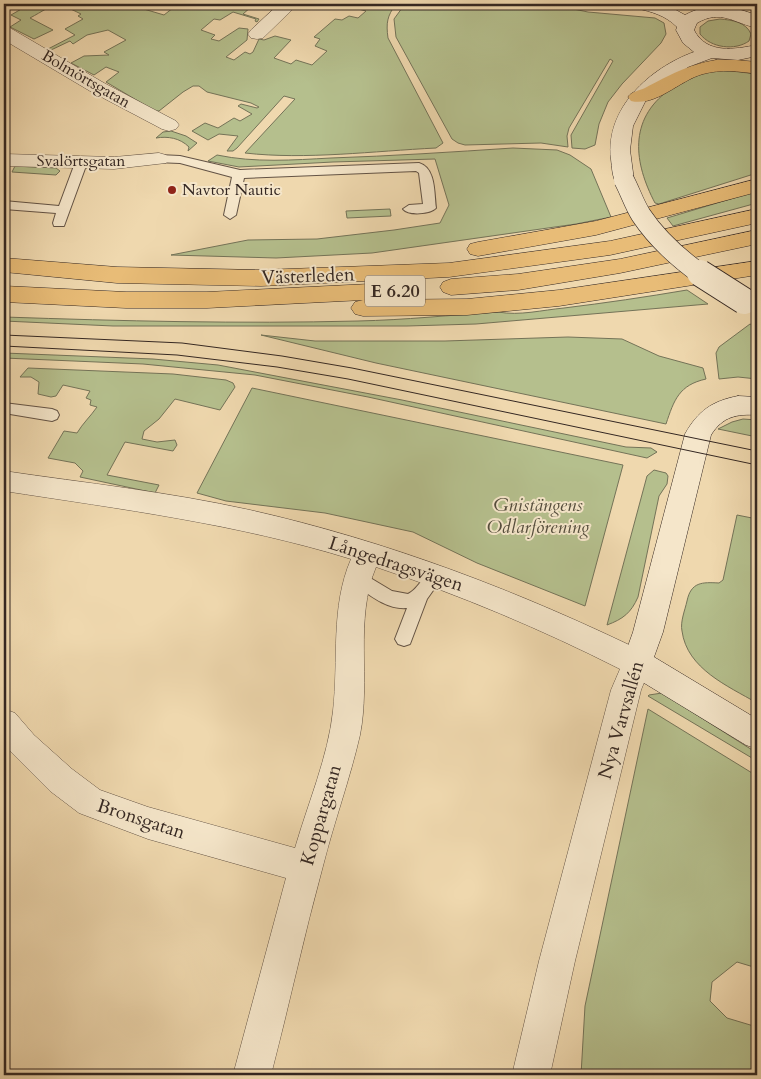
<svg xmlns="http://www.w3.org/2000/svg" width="761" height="1079" font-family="Cardo,serif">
<rect width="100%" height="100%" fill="#efd8ae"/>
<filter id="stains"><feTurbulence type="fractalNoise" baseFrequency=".004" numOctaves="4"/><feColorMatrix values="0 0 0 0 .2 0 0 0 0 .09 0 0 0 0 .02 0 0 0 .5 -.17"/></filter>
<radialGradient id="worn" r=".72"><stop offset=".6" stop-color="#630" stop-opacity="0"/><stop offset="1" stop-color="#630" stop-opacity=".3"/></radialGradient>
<g fill="#b5bf8d" stroke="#747358">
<path d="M 30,4 L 140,4 L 137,7 L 164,15 L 178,4 L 230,4 L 229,6 L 240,9 L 246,5 L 260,4 L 256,8 L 251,7 L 243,14 L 259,19 L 257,22 L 255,21 L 256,19 L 233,12 L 220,20 L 214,19 L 201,30 L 215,35 L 211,39 L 219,41 L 239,28 L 248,29 L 247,40 L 226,57 L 234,60 L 245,52 L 250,54 L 253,52 L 259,39 L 264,40 L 275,36 L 291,40 L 274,58 L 291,64 L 296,60 L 312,65 L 327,51 L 315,46 L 320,39 L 314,37 L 335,19 L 342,20 L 349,16 L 358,18 L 366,11 L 339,4 L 396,4 C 387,16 386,23 388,38 L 443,143 L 436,148 C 374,151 306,160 245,153 L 295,99 L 284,96 L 237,148 L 233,151 L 227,151 L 238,136 L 219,134 L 208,140 L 192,131 L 205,123 L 218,128 L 234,118 L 240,121 L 252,114 L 238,106 L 241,104 L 257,108 L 259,107 L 251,103 L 207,92 L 199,86 L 193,86 L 183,92 L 159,111 L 155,111 L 106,82 L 119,72 L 106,67 L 94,75 L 71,63 L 84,56 L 109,55 L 104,52 L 126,40 L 108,30 L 87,35 L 73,44 L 70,41 L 51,50 L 48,49 L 75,35 L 65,29 L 83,19 L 78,16 L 81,14 C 53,0 56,4 30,18 L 53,30 L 34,39 L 10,27 L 21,20 L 11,15 Z"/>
<polygon points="405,4 549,4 588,12 655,18 664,23 666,34 661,43 622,84 608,102 599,124 595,145 585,149 572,148 571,135 613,61 610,59 569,128 567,136 568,147 541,143 465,145 458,143 452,139 396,37 394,19"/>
<path d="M 720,19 C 732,20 746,22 751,34 L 749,41 C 735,51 711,48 700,34 L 700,27 L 708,21 Z"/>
<path d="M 722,70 L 757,74 L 757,173 L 659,204 L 655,203 C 634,163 628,120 669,90 C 675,86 681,80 688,77 C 698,73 711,72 722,70 Z"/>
<path d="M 171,131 L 186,136 L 197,143 L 188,151 L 189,147 C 180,138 168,136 156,138 L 163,132 Z"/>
<path d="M 513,148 L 557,150 L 570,155 L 591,169 L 611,217 L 576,224 L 372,253 L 276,258 L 171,255 L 248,240 L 317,239 L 394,230 L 440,223 L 449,205 L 435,159 L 333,162 L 239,167 L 208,161 L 217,155 C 255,163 293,160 331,158 C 392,156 452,152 513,148 Z"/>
<polygon points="15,166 56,168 60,171 56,175 12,172"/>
<polygon points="757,191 757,203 673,226 667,218"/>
<polygon points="390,209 391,216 347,218 346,211"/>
<path d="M 687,290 L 708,304 L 476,324 L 407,326 L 113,326 L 4,321 L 4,317 C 122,321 240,324 358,321 C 405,320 451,315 498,312 C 520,316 542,310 564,308 C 605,303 646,297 687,290 Z"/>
<polygon points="750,324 757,327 757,379 738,377 719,379 716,353 719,347"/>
<path d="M 261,335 L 315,341 L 445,341 L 568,337 L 622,339 L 659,356 L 703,368 L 706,379 C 679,385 674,400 666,424 L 376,363 Z"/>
<polygon points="4,353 153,359 218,365 402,400 626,447 651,448 657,452 647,458 368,397 255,375 143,364 4,358"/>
<path d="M 28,368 L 173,374 L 226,380 L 233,383 L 235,387 L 220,410 L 175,399 L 159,419 L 144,431 L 142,439 L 157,442 L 175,440 L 177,445 L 173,451 L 125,442 L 107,475 L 159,485 L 155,493 L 80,477 L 83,471 L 75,463 L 48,458 L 64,431 L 77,433 C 83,423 90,417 97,407 L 90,405 L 91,400 L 86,398 L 90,391 L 63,385 L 56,396 L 51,397 L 38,394 L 39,382 L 31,377 L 20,377 Z"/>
<polygon points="252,388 623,465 585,606 477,563 413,532 325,513 226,501 197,493"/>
<polygon points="743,419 757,420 757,437 718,429 732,422"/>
<path d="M 654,470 L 666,473 L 668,476 L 667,484 L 659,496 L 638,597 C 631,613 623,619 607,625 L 647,476 Z"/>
<path d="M 737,515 L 757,519 L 757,703 C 728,686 687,669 682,631 C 680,622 685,610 687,601 C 691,582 702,582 719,583 L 723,580 Z"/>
<polygon points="662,693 757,753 757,761 648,696 649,695"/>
<polygon points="648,709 757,776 757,968 737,962 712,982 710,1001 727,1018 757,1027 757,1075 581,1075 585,1006"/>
</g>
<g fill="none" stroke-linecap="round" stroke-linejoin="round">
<g stroke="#635345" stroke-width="2">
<g id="lane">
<path d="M 159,155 L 180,156 L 240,170 L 419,163 C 436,168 434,193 436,208 C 430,214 409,216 403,209 L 409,205 L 423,204 L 419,173 L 416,171 L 244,178 L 236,215 L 230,219 L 224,215 L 232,177 L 180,163 L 155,162 L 153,159 Z"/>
<polygon points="81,159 87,163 64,226 54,226 53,223 56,213 4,209 4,201 59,206 75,163"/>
<polygon points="4,403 52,409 57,411 59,415 57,419 52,421 4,413"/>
<path d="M 436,568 L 442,570 L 444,575 L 427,599 L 410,644 L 404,646 L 398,644 L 395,639 L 407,608 C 386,610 367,593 351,582 L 349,577 L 351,572 L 357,570 L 392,591 L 408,594 C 420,588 424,572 436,568 Z"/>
</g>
</g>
<g stroke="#635345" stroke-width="1">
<g id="street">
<polygon points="279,4 298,4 263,38 257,39 251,38 248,34 251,30"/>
<polygon points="4,27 10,28 104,83 176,121 179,125 176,129 169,131 162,129 90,91 4,40"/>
<polygon points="159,153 166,155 169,159 166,163 114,169 4,166 4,154 114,157"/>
<path d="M 4,471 C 86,483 169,492 250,510 C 388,541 521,592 648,654 L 652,663 L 641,690 L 575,961 L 550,1075 L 512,1075 L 539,961 L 611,690 L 620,669 C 541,629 460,595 376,567 C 354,620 371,680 360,735 C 350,779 334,822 323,866 C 304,935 289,1006 271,1075 L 233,1075 L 286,878 L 148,839 L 79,813 L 50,791 L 4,745 L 4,709 L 15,713 L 34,735 L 72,769 L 100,790 L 148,807 L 295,848 C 308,803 328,757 333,711 C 339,659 330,608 351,559 C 238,524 121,509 4,491 Z"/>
</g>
</g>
<g stroke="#342722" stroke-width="1">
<g id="secondary">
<path d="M 633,4 L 665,4 L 685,15 C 708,2 733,6 756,15 L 757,16 L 757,28 C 734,23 721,9 697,23 L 694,30 C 707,55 735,49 757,45 L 757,56 L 738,60 L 712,58 L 688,67 L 646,100 L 633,126 L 630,150 L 634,180 L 631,185 L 624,186 L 617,185 C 612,177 612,167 611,159 C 605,108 650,68 694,52 L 683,43 L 676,30 L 677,27 C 665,15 652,12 636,8 Z"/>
<path d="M 738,396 L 757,397 L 757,415 C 737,414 723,416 711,435 L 663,632 L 654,657 L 757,719 L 757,749 L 746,745 L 626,672 L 622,663 L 633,632 L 685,434 C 698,411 712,401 738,396 Z"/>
</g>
</g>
<g stroke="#342722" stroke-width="1">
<g id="highway">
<path d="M 716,60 L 736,60 L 757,62 L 757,74 C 739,71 721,69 703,74 C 680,80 656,107 631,101 L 628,97 C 632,91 639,91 645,88 C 670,75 687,65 716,60 Z"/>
<polygon points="757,179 757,192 596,235 478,256 470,254 467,249 470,244 478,242 596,221"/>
<polygon points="757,209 757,223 610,255 449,277 261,286 117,283 4,272 4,258 117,267 261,270 449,263 610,241"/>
<polygon points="757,230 757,244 620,273 518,290 451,295 443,292 440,287 443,282 451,279 518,274 620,259"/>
<polygon points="757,261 757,275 559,306 467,315 363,316 355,314 351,308 355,302 363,300 207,308 126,308 4,302 4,286 126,292 207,292 390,283 398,286 401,291 398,296 364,300 467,299 559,290"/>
</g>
</g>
<use href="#lane" fill="#f5e6ca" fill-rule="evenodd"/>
<use href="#street" fill="#f5e6ca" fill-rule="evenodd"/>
<use href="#secondary" fill="#f5e6ca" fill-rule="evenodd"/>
<use href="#highway" fill="#e8bc77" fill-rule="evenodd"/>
<g stroke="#342722" stroke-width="1">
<polyline points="4,335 182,343 282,356 352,368 757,451"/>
<polyline points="4,346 177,355 277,367 348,379 757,465"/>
</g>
<g stroke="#342722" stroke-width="21" stroke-linecap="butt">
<path id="secondary-bridge-far1" d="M 624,180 C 630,191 634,204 641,215 C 657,239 678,258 702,275"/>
</g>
<g stroke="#342722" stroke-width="28" stroke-linecap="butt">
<polyline id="secondary-bridge" points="700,273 744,301"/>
</g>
<use href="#secondary-bridge-far1" stroke="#f5e6ca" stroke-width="20"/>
<use href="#secondary-bridge" stroke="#f5e6ca" stroke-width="26"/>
</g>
<circle fill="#8f2418" stroke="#f5e6ca" stroke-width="2" cx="172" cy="190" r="5"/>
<g text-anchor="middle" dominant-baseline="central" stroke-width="4" stroke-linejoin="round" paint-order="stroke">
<g font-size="16" fill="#342722" stroke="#f5e6ca">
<text transform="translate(86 79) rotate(30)">Bolmörtsgatan</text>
<text x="81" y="161">Svalörtsgatan</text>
</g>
<g font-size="16" fill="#342722" stroke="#f5e6ca" text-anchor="start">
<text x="182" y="190">Navtor Nautic</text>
</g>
<rect fill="#f5e6ca" stroke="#6e6054" stroke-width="1" x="365" y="275.5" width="60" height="31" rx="4"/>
<g font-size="18" font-weight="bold" fill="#342722">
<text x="395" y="291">E 6.20</text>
</g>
<g font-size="19" fill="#342722" stroke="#f5e6ca">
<text transform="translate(308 276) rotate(-2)">Västerleden</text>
<text transform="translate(396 564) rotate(18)">Långedragsvägen</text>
<text transform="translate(621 720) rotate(-74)">Nya Varvsallén</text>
<text transform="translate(321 815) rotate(-74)">Koppargatan</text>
<text transform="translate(141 819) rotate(18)">Bronsgatan</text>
</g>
<g font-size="19" font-style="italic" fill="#544d3d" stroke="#f5e6ca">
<text x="538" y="505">Gnistängens<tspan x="538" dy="22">Odlarförening</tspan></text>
</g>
</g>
<rect width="761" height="1079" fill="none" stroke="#efd8ae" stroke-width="20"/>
<rect x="5" y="5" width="751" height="1069" fill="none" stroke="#342722" stroke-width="2.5"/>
<rect x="10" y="10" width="741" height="1059" fill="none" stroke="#342722"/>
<rect width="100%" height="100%" filter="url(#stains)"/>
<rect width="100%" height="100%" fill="url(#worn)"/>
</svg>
